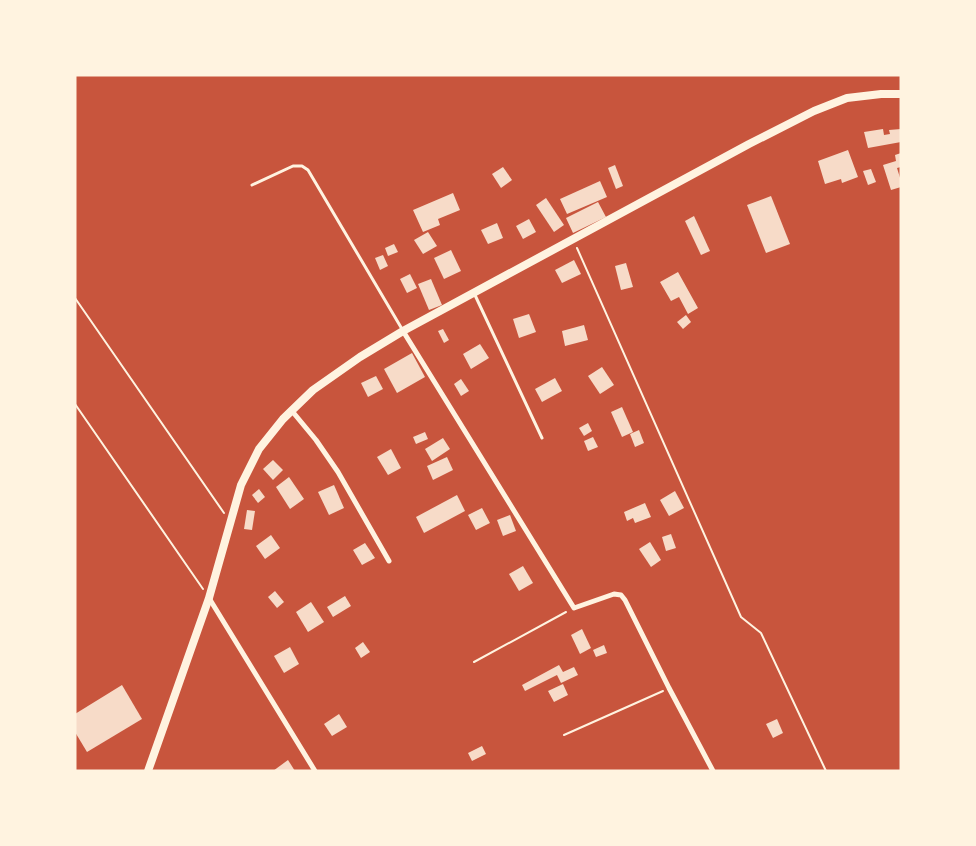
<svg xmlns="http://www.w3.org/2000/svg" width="976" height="846" font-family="Rubik,sans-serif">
<rect width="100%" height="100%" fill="#c8553d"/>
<g fill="#f7dbc8">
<polygon points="883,129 884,135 890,134 889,130 901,129 901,142 868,148 864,132"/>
<polygon points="848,150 858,177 842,183 841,179 825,184 818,161"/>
<polygon points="901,153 901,167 897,168 901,181 901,187 891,190 883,165 896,161 895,155"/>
<polygon points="615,165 623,186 616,189 608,168"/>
<polygon points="503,167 512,180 501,188 492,174"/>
<polygon points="871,169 876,182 868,185 863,171"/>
<polygon points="600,181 607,197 567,214 560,199"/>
<polygon points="453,193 460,210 438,219 440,225 423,232 413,210"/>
<polygon points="771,196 790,244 766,253 747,205"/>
<polygon points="546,198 564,225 554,232 536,205"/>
<polygon points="598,202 606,217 573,233 566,218"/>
<polygon points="694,216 710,251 701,255 685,221"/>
<polygon points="529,219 536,232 523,239 516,226"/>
<polygon points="497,223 503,238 488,244 481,230"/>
<polygon points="428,232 437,246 423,254 414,240"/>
<polygon points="394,244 398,252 388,256 385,248"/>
<polygon points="451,250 461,271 444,279 434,258"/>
<polygon points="383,255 388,266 380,270 375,258"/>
<polygon points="574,260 581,274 562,283 555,270"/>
<polygon points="626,263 633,287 621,290 615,266"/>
<polygon points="678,272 698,308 688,314 679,297 671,301 660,282"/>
<polygon points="410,274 417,288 407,293 400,279"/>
<polygon points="431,279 442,305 429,310 418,284"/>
<polygon points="529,314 536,332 519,338 513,319"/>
<polygon points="686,315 691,322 683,329 677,322"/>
<polygon points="584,325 588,340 565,346 562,331"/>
<polygon points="443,329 449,340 444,343 438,331"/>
<polygon points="480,344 489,358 471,369 463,354"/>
<polygon points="412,353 425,377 397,393 384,369"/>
<polygon points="602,367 614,385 600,394 588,376"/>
<polygon points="376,376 383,389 368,397 361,383"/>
<polygon points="555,378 562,391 542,402 535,389"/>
<polygon points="461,379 469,391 461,396 454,384"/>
<polygon points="622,407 633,432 622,437 611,412"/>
<polygon points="588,423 592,431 584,436 579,428"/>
<polygon points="639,430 644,443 635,447 630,434"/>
<polygon points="425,432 428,439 416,444 413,437"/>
<polygon points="593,437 598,447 588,451 584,441"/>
<polygon points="443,438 450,449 432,461 425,449"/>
<polygon points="391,449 401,468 388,475 377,457"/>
<polygon points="447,457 453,470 433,480 427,466"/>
<polygon points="273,460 283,470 273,480 263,469"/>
<polygon points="289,477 304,499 290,509 276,487"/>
<polygon points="334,485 344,508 329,515 318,492"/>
<polygon points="259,489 265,497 258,503 252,495"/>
<polygon points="675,491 684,508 669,516 660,500"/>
<polygon points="457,495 465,511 424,533 416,517"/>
<polygon points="645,503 651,517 635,523 633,518 627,521 624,512"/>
<polygon points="482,508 490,523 476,530 468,515"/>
<polygon points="247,510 255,511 252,530 244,529"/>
<polygon points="510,515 516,531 503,536 497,520"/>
<polygon points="671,534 676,548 666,551 662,537"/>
<polygon points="271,535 280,548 265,559 256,546"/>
<polygon points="650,542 661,560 651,567 639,549"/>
<polygon points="365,543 375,558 362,565 353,550"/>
<polygon points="523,566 533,583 519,591 509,574"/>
<polygon points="275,591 284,602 277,608 268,597"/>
<polygon points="345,596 351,606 333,617 327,607"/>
<polygon points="311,602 324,622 308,632 296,612"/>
<polygon points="582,629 591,648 580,654 571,635"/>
<polygon points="363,642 370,652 361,658 355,648"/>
<polygon points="604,645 607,653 596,657 593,650"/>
<polygon points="290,647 299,664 284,673 274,656"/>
<polygon points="559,665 563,672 574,667 578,675 561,683 557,675 525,691 522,685"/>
<polygon points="563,684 568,695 554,702 548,691"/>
<polygon points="122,685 142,719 87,752 75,732 75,714"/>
<polygon points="339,714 347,727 332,736 324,724"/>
<polygon points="777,719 783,733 773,738 766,724"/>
<polygon points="482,746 486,754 472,761 468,753"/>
<polygon points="288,760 295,771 273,771"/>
</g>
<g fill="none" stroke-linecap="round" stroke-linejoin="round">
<g stroke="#fff3e0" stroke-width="2">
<polyline points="577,248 741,617 761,633 826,771"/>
<polyline points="75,298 224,513"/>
<polyline points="75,404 203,589"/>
<polyline points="474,662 566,612"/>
<polyline points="564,735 663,691"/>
</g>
<g stroke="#fff3e0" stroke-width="3">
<polyline points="252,185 293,166 302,166 308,170 402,329"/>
<polyline points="474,293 542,438"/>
</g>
<g stroke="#fff3e0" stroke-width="5">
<polyline points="403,331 574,608 614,594 621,595 625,600 669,688 713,771"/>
<polyline points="292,411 316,440 338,472 389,561"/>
<polyline points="209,598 315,771"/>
</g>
<polyline stroke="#fff3e0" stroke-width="8" points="148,771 209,598 241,485 259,449 283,419 313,390 360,357 403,331 749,144 814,111 847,98 881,94 901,94"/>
</g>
<rect width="976" height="846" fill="none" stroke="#fff3e0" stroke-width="153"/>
</svg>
